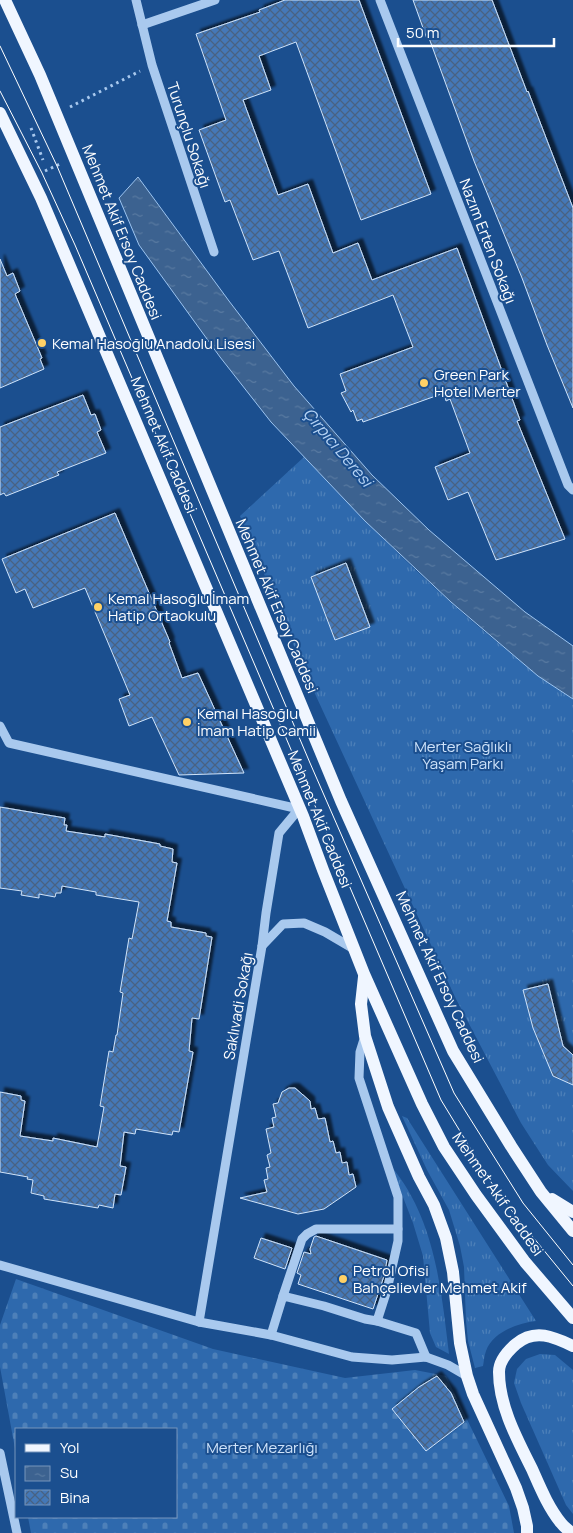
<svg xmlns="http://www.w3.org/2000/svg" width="573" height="1533" font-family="Manrope,sans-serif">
<defs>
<pattern id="grass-tufts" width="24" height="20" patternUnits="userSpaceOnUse" patternTransform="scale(1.25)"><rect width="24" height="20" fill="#2e69ad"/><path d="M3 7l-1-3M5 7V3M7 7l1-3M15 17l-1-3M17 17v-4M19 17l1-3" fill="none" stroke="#4d80b9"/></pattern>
<pattern id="cemetery-stones" width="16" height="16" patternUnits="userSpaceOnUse" patternTransform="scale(1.25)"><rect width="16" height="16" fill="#2e69ad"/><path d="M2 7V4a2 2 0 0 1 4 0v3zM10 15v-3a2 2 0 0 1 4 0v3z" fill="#4d80b9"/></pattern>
<pattern id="water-ripples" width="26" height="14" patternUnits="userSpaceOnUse" patternTransform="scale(1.25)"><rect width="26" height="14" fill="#3c6290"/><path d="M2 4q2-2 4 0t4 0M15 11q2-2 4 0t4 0" fill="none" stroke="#597aa1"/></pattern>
<pattern id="building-cross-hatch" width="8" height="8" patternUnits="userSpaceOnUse" patternTransform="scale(1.25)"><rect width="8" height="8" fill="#4478b7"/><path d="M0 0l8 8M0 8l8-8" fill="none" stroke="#486282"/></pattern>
<filter id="shadow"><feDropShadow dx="4.5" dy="-4.5" stdDeviation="1" flood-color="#0009"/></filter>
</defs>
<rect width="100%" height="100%" fill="#1b4f8f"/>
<g fill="url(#grass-tufts)">
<path d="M 304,457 C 386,544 474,632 573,699 L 573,1191 L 548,1165 L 521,1123 L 456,999 L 304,670 L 240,516 Z"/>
<path d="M 402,1116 L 407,1118 L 536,1321 C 518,1323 493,1332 486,1351 C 484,1356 484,1361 483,1366 L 475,1368 L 468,1341 L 466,1321 L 464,1267 L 460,1246 L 449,1210 L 427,1170 Z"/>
<path d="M 391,1166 C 435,1219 441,1288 449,1354 L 436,1347 L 430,1333 L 423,1256 L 413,1223 Z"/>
<polygon points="540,1354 555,1355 573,1370 573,1514 566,1505 521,1403 514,1383 517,1369 526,1359"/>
</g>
<polygon fill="url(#cemetery-stones)" points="16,1279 213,1349 345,1378 415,1370 446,1376 509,1506 514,1533 31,1533 28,1517 176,1517 176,1429 16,1429 16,1454 0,1367 0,1325"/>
<polygon fill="url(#water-ripples)" stroke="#9cc4f0" points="138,177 229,301 294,386 372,475 429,530 525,612 573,646 573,699 538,676 451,602 365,521 271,422 220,357 139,245 119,198"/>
<g fill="url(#building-cross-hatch)" stroke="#cfe3fa" filter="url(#shadow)">
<polygon points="285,0 359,0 431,194 361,220 296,42 259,56 271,90 243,100 278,195 308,184 333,253 358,243 372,280 457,248 520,420 517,421 565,539 496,560 468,492 448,500 435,467 470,453 450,399 446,401 444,393 363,422 362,419 357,421 353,410 351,412 341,393 346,391 340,374 413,347 393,295 308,328 279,251 253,260 230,200 225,202 199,130 226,120 196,34 260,12 259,10"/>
<polygon points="413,0 492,0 527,92 528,91 573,208 573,408 547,345 522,278 474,161 429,38 427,39"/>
<polygon points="0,259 7,276 13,273 20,291 15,294 42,358 40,359 44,369 0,388"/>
<polygon points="83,395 91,415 95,414 101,430 97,432 106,453 57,472 59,475 6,496 4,493 0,495 0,427"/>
<polygon points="115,513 170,642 169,643 182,678 198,673 244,773 179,775 152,717 129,726 119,699 130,695 85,588 33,608 25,589 16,593 2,559"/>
<polygon points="346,563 370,627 335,640 311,577"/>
<polygon points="0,807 65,818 64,825 67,825 66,831 105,837 105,834 160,844 160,846 173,849 172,862 177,863 167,921 171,922 171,927 206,933 206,936 212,937 199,1019 192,1018 189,1051 193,1052 179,1132 173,1131 172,1135 136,1129 135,1134 124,1132 120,1166 126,1167 121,1195 115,1194 113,1208 99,1205 98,1208 44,1199 44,1196 31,1193 33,1180 27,1179 28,1177 0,1172 0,1092 21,1096 21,1100 25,1101 20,1136 53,1141 53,1138 97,1147 104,1107 100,1106 109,1051 113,1052 116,1035 117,1035 123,993 120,992 129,938 132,939 139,902 96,895 96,892 62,886 61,893 56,893 55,897 39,894 39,898 21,895 22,891 0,888"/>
<polygon points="548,984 563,1046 573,1055 573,1085 553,1076 533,1028 523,990"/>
<polygon points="289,1088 295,1088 310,1101 311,1109 315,1108 318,1119 325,1118 330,1142 333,1141 336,1153 340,1152 342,1163 347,1162 349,1175 353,1174 356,1187 324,1209 298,1214 240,1198 267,1192 264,1180 268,1179 266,1168 270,1167 267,1155 271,1153 266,1129 274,1127 272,1118 276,1117 273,1104 278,1103 282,1092"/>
<polygon points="316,1236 387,1260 384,1276 373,1309 298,1284 301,1275 297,1273 304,1252 311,1254 310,1249 314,1237"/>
<polygon points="261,1238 292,1248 285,1269 254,1258"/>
<polygon points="437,1376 451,1393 464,1422 426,1451 392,1409 419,1387"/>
</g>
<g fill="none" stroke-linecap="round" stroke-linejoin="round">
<g stroke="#a9c9ee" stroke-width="3" stroke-dasharray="2.5 4" stroke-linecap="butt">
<polyline points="70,107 140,71"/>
<polyline points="31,128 43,160"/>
<polyline points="45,171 60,164"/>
</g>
<g stroke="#a9c9ee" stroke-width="9">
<polyline points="136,0 152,65 214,252"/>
<polyline points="380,0 568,485 573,490"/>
<polyline points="142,25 215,0"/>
<polyline points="0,726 9,743 299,809 279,833 266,913 262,946 199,1322 0,1265"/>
<polyline points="262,946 283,924 304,923 325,932 354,949"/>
<polyline points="283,1296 302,1239 307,1234 316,1229 398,1229"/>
<polyline points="377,1321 416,1333 426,1357"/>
<polyline points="199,1322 271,1335 352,1357 392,1360 426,1357 448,1365 467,1376"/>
<polyline points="271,1335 283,1296 324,1306 365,1319 377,1321 387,1290 398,1241 398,1197 359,1078 360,1052 365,1036"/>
<polyline points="0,1453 17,1533"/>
</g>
<g stroke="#f0f6ff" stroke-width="12">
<polyline points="5,0 40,75 341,801 453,1051 511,1146 541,1192 573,1231"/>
<polyline points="0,113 41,198 303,816 323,870 364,974 422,1104 444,1147 476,1195 525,1262 573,1318"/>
<polyline points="364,977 361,1004 365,1036 388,1107 419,1177 434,1205 446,1238 453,1272 460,1343 467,1376 473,1394 516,1488 523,1508 527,1526 527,1533"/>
<polyline points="552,1199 573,1212"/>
<path d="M 572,1533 C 568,1530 564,1527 561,1523 C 548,1507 540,1487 532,1469 C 517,1439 499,1406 499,1372 C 499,1361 508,1351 516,1344 C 535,1328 554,1337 573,1346"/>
</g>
<g stroke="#fff" stroke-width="1">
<polyline points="0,46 57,166 310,763 454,1093 523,1203 573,1265"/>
<polyline points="0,91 42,173 75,245 441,1100 491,1182 515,1215 573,1286"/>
</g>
</g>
<g fill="#ffd166" stroke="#1b4f8f" stroke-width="2">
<circle cx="42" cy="343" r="5"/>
<circle cx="424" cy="383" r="5"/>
<circle cx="98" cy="607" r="5"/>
<circle cx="187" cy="722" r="5"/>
<circle cx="343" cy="1279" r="5"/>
</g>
<g text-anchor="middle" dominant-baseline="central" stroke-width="4" stroke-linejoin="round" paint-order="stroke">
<g font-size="15" fill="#fff" stroke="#1b4f8f">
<text transform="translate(189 135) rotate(72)">Turunçlu Sokağı</text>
<text transform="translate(122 232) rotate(68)">Mehmet Akif Ersoy Caddesi</text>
<text transform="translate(488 241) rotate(69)">Nazım Erten Sokağı</text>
<text transform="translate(164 445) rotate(67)">Mehmet Akif Caddesi</text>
<text transform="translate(277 606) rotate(67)">Mehmet Akif Ersoy Caddesi</text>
<text transform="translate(320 819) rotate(68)">Mehmet Akif Caddesi</text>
<text transform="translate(440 977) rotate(65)">Mehmet Akif Ersoy Caddesi</text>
<text transform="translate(238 1006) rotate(-80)">Saklıvadi Sokağı</text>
<text transform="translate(498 1194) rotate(55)">Mehmet Akif Caddesi</text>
</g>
<g font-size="15" fill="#fff" stroke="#1b4f8f" text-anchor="start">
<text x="52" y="343">Kemal Hasoğlu Anadolu Lisesi</text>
<text x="434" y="374">Green Park<tspan x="434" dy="17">Hotel Merter</tspan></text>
<text x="108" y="598">Kemal Hasoğlu İmam<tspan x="108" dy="17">Hatip Ortaokulu</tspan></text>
<text x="197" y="713">Kemal Hasoğlu<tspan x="197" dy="17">İmam Hatip Camii</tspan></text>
<text x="353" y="1270">Petrol Ofisi<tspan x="353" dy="17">Bahçelievler Mehmet Akif</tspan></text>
</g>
<g font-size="15" fill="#cfe3fa" stroke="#1b4f8f">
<text x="463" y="746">Merter Sağlıklı<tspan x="463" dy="17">Yaşam Parkı</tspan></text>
<text x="262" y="1447">Merter Mezarlığı</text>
</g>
<g font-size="16" font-style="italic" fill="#b5d3f5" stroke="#1b4f8f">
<text transform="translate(338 447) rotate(50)">Çırpıcı Deresi</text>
</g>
</g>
<rect x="15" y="1428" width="162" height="90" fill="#1b4f8f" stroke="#7695bc"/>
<rect x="25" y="1444" width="25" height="8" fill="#f0f6ff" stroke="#7695bc"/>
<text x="60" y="1453" font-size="15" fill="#ffffff">Yol</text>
<rect x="25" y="1466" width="25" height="15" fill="url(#water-ripples)" stroke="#7695bc"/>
<text x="60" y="1478" font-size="15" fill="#ffffff">Su</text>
<rect x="25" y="1490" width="25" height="15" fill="url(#building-cross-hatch)" stroke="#7695bc"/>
<text x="60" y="1503" font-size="15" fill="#ffffff">Bina</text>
<path d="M398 38v8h156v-8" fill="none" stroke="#ffffff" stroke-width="2.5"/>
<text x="406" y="38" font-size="15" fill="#ffffff" stroke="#1b4f8f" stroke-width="4" paint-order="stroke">50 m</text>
</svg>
